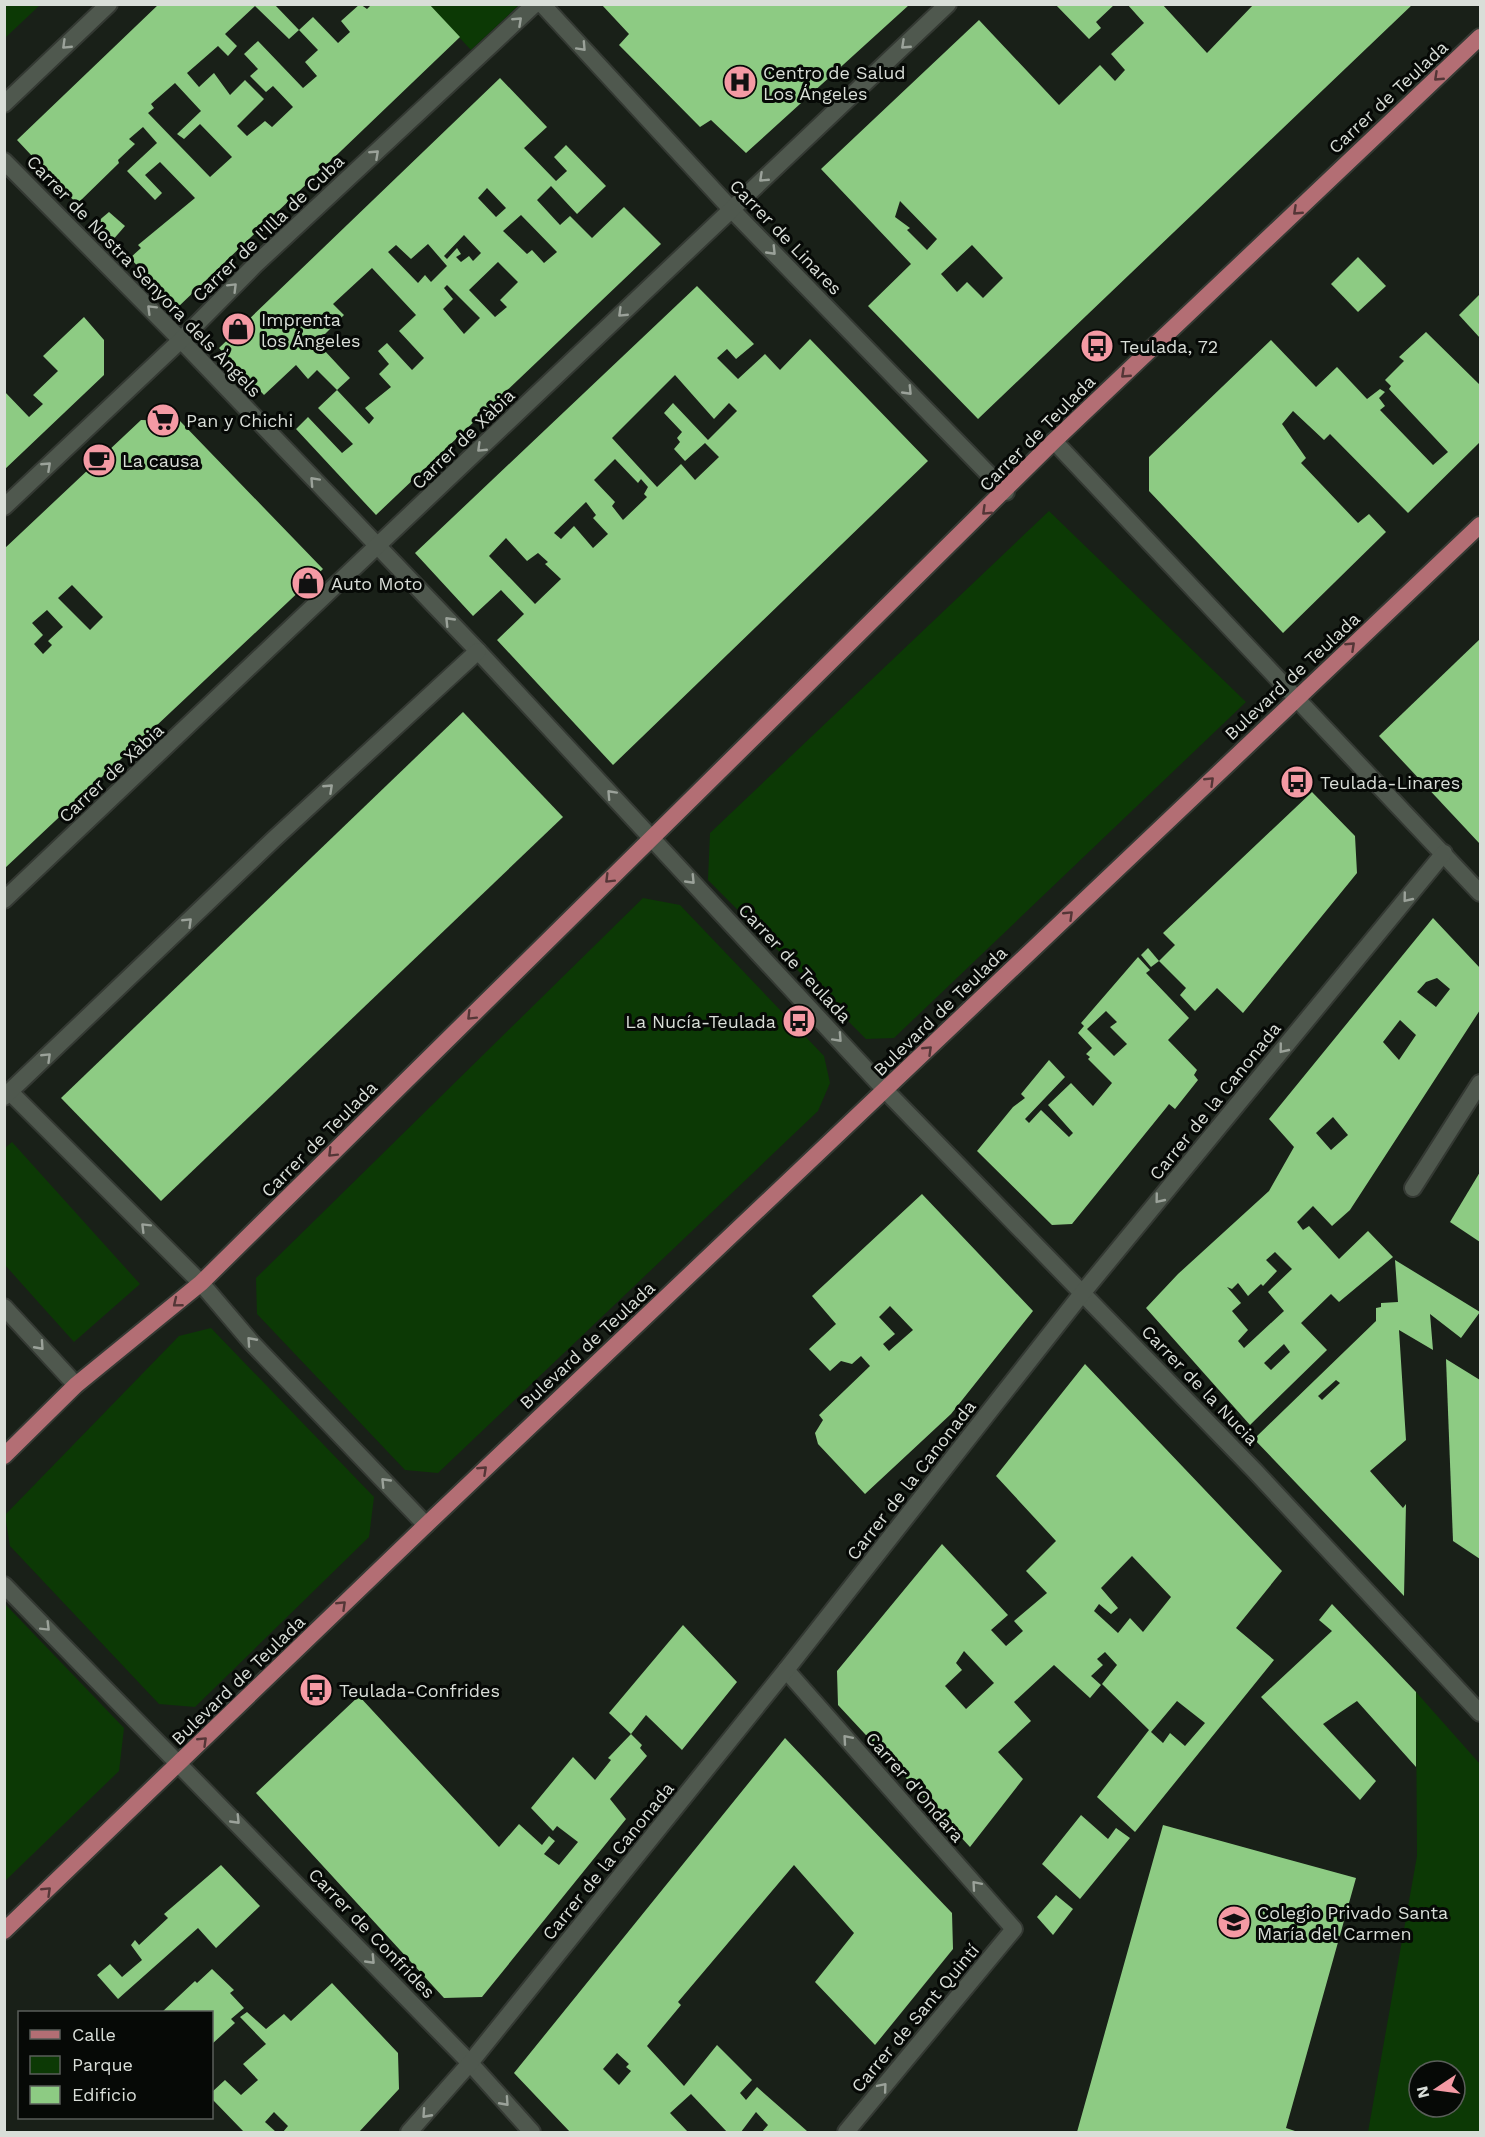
<svg xmlns="http://www.w3.org/2000/svg" width="1485" height="2137" font-family="'Work Sans',sans-serif">
<rect width="100%" height="100%" fill="#192018"/>
<g fill="#0c3905" fill-rule="evenodd">
<polygon points="5,4 40,4 40,5 5,38"/>
<polygon points="429,5 519,5 471,50"/>
<polygon points="1049,511 1246,702 894,1038 866,1039 708,880 710,833"/>
<polygon points="643,898 680,905 824,1056 830,1083 818,1111 438,1473 405,1470 257,1314 256,1278"/>
<polygon points="12,1142 140,1284 74,1342 5,1265 5,1148"/>
<polygon points="211,1328 374,1497 369,1537 195,1707 159,1704 10,1546 5,1515 179,1336"/>
<polygon points="5,1604 124,1728 119,1771 5,1881"/>
<path d="M 1416,1692 L 1480,1764 L 1480,2132 L 1368,2132 L 1417,1856 ZM 1419,2071 L 1455,2071 L 1455,2107 L 1419,2107 Z"/>
</g>
<g fill="#8dcb83" fill-rule="evenodd">
<path d="M 159,4 L 275,5 L 299,30 L 289,39 L 255,6 L 225,34 L 237,46 L 228,56 L 218,46 L 187,73 L 199,87 L 214,73 L 230,95 L 245,80 L 264,99 L 237,126 L 247,136 L 265,121 L 272,127 L 293,107 L 273,86 L 266,92 L 250,76 L 258,69 L 244,54 L 258,41 L 303,88 L 317,76 L 305,62 L 318,50 L 299,30 L 313,17 L 338,43 L 350,32 L 341,21 L 360,4 L 367,9 L 372,4 L 429,4 L 460,37 L 177,308 L 130,258 L 141,248 L 138,245 L 195,198 L 160,162 L 145,175 L 162,193 L 155,200 L 127,171 L 157,143 L 143,127 L 129,139 L 135,144 L 118,160 L 119,163 L 77,204 L 17,140 ZM 175,83 L 201,111 L 177,134 L 184,139 L 200,124 L 232,157 L 210,177 L 148,113 L 154,108 L 151,104 Z"/>
<polygon points="1055,4 1115,4 1096,22 1101,28 1089,39"/>
<path d="M 1127,4 L 1162,4 L 1207,53 L 1254,4 L 1413,4 L 978,419 L 868,306 L 911,264 L 821,169 L 979,20 L 1059,105 L 1100,65 L 1115,81 L 1125,70 L 1111,54 L 1144,23 ZM 900,201 L 937,239 L 927,250 L 907,230 L 910,228 L 895,217 ZM 972,245 L 1003,278 L 983,298 L 967,282 L 957,292 L 941,274 Z"/>
<polygon points="602,5 909,5 746,153 711,120 700,127 619,45 629,34"/>
<path d="M 500,78 L 547,127 L 524,148 L 556,181 L 567,171 L 554,157 L 566,145 L 606,186 L 577,214 L 551,186 L 537,200 L 560,225 L 570,216 L 592,238 L 624,207 L 661,244 L 376,515 L 296,429 L 308,417 L 342,453 L 353,444 L 318,408 L 337,390 L 369,424 L 374,418 L 365,408 L 391,387 L 379,374 L 389,364 L 378,351 L 387,343 L 412,370 L 424,358 L 399,331 L 416,315 L 372,268 L 333,304 L 344,315 L 321,338 L 328,346 L 324,350 L 350,378 L 337,390 L 317,370 L 308,379 L 296,365 L 264,395 L 219,348 ZM 487,188 L 506,208 L 496,217 L 478,198 ZM 521,215 L 557,252 L 544,263 L 532,250 L 527,254 L 503,231 ZM 464,235 L 481,253 L 473,261 L 469,256 L 461,262 L 456,257 L 461,254 L 457,248 L 447,259 L 444,256 ZM 428,244 L 447,266 L 431,282 L 425,275 L 418,283 L 388,252 L 396,245 L 411,259 ZM 498,262 L 518,282 L 500,300 L 507,307 L 495,317 L 469,290 ZM 447,285 L 480,318 L 464,334 L 443,309 L 453,299 L 444,288 Z"/>
<polygon points="109,212 125,226 112,241 96,223"/>
<polygon points="1358,257 1386,286 1358,312 1331,284"/>
<path d="M 697,286 L 754,344 L 736,359 L 727,349 L 717,358 L 738,379 L 765,354 L 780,370 L 810,339 L 928,461 L 613,765 L 497,640 L 524,614 L 501,590 L 473,616 L 415,553 ZM 675,375 L 714,419 L 729,403 L 737,411 L 708,440 L 673,403 L 664,413 L 682,432 L 677,438 L 680,442 L 674,449 L 685,461 L 705,443 L 719,457 L 695,480 L 681,464 L 657,487 L 612,438 ZM 615,459 L 638,483 L 641,479 L 648,487 L 644,494 L 647,497 L 623,520 L 612,506 L 615,502 L 594,480 ZM 586,502 L 596,515 L 593,518 L 608,534 L 593,548 L 574,526 L 561,539 L 554,533 ZM 506,538 L 527,561 L 538,553 L 548,562 L 545,564 L 561,579 L 535,604 L 489,556 Z"/>
<polygon points="1480,294 1480,338 1459,315"/>
<polygon points="84,317 104,340 104,375 4,470 4,391 29,417 43,404 33,395 58,371 43,356"/>
<polygon points="1426,332 1480,385 1480,442 1408,513 1330,434 1324,440 1293,411 1282,424 1306,458 1301,463 1358,523 1369,514 1386,532 1283,633 1149,491 1149,457 1271,340 1316,387 1337,367 1367,399 1380,389 1385,392 1379,398 1385,406 1380,410 1433,465 1448,452 1389,389 1391,386 1385,380 1404,361 1399,357"/>
<path d="M 141,420 L 180,421 L 323,569 L 4,869 L 4,549 ZM 72,585 L 103,617 L 90,630 L 58,598 ZM 47,610 L 63,627 L 48,641 L 52,645 L 43,654 L 34,644 L 43,635 L 32,623 Z"/>
<polygon points="1480,639 1480,844 1379,736"/>
<polygon points="463,712 563,817 161,1201 61,1098"/>
<polygon points="1312,792 1355,836 1357,873 1243,1013 1217,988 1195,1011 1180,995 1186,988 1159,961 1175,945 1163,933"/>
<path d="M 1433,918 L 1480,968 L 1480,1010 L 1350,1210 L 1332,1226 L 1313,1206 L 1297,1222 L 1303,1230 L 1309,1226 L 1339,1259 L 1368,1231 L 1393,1257 L 1339,1302 L 1331,1294 L 1301,1323 L 1327,1350 L 1250,1425 L 1146,1308 L 1178,1274 L 1269,1191 L 1294,1147 L 1269,1119 ZM 1437,978 L 1450,989 L 1436,1007 L 1417,992 L 1426,982 ZM 1400,1020 L 1416,1035 L 1399,1060 L 1383,1042 ZM 1333,1117 L 1348,1135 L 1331,1150 L 1316,1133 ZM 1275,1252 L 1292,1269 L 1268,1292 L 1284,1311 L 1244,1348 L 1238,1341 L 1248,1330 L 1232,1311 L 1241,1303 L 1227,1287 L 1232,1289 L 1238,1283 L 1248,1296 L 1261,1284 L 1263,1286 L 1277,1271 L 1266,1260 ZM 1284,1344 L 1290,1352 L 1271,1370 L 1264,1363 Z"/>
<polygon points="1148,948 1159,961 1151,967 1141,955"/>
<path d="M 1138,957 L 1150,970 L 1146,973 L 1189,1018 L 1168,1040 L 1197,1070 L 1194,1075 L 1198,1080 L 1175,1109 L 1169,1104 L 1166,1108 L 1072,1224 L 1052,1225 L 977,1151 L 1013,1107 L 1025,1098 L 1021,1094 L 1049,1060 L 1065,1077 L 1025,1119 L 1029,1123 L 1041,1110 L 1069,1137 L 1073,1133 L 1048,1105 L 1071,1083 L 1093,1106 L 1112,1083 L 1088,1059 L 1090,1057 L 1086,1054 L 1092,1048 L 1078,1033 L 1084,1026 L 1081,1023 ZM 1106,1011 L 1117,1022 L 1110,1027 L 1127,1044 L 1114,1056 L 1087,1029 Z"/>
<polygon points="1480,1172 1480,1242 1450,1222"/>
<path d="M 922,1194 L 1033,1311 L 951,1414 L 865,1494 L 818,1444 L 815,1433 L 823,1420 L 819,1415 L 870,1366 L 861,1356 L 852,1364 L 841,1361 L 830,1371 L 809,1349 L 836,1324 L 812,1296 ZM 890,1306 L 913,1330 L 889,1351 L 883,1344 L 895,1334 L 879,1317 Z"/>
<path d="M 1395,1260 L 1480,1312 L 1461,1338 L 1430,1314 L 1433,1350 L 1399,1330 L 1406,1440 L 1370,1471 L 1403,1508 L 1406,1504 L 1404,1596 L 1254,1439 L 1376,1321 L 1376,1308 L 1381,1307 L 1381,1303 L 1398,1302 ZM 1336,1380 L 1340,1383 L 1322,1400 L 1318,1396 Z"/>
<polygon points="1446,1359 1480,1380 1480,1559 1453,1541"/>
<path d="M 1085,1364 L 1282,1571 L 1236,1628 L 1274,1660 L 1135,1832 L 1097,1797 L 1149,1730 L 1102,1684 L 1117,1665 L 1105,1652 L 1097,1659 L 1103,1665 L 1091,1676 L 1101,1685 L 1090,1698 L 1054,1665 L 1014,1702 L 1031,1721 L 998,1752 L 1023,1779 L 970,1847 L 838,1705 L 837,1671 L 942,1544 L 1008,1615 L 991,1630 L 1006,1646 L 1023,1631 L 1014,1621 L 1047,1593 L 1026,1571 L 1056,1541 L 996,1476 ZM 1132,1556 L 1171,1597 L 1143,1632 L 1130,1618 L 1118,1633 L 1094,1611 L 1099,1604 L 1111,1614 L 1118,1608 L 1101,1588 ZM 964,1651 L 994,1683 L 966,1709 L 945,1686 L 962,1670 L 956,1663 ZM 1177,1701 L 1205,1723 L 1185,1746 L 1170,1733 L 1163,1743 L 1151,1732 Z"/>
<polygon points="1332,1604 1416,1692 1416,1767 1357,1701 1323,1724 1376,1781 1360,1800 1261,1697 1332,1631 1319,1620"/>
<polygon points="683,1625 737,1682 682,1750 646,1715 631,1734 609,1713"/>
<polygon points="359,1696 499,1847 519,1824 542,1845 549,1836 555,1841 544,1854 559,1865 578,1842 557,1826 553,1831 531,1808 573,1757 595,1780 611,1760 608,1758 631,1734 642,1745 640,1748 647,1756 610,1799 626,1819 482,1997 444,1998 256,1793"/>
<path d="M 785,1738 L 952,1913 L 953,1949 L 875,2045 L 815,1982 L 854,1933 L 794,1865 L 678,2002 L 681,2005 L 647,2046 L 684,2086 L 717,2045 L 752,2080 L 740,2093 L 746,2100 L 757,2087 L 807,2131 L 806,2132 L 762,2132 L 768,2125 L 756,2112 L 741,2132 L 727,2132 L 691,2094 L 670,2113 L 688,2132 L 570,2132 L 514,2073 ZM 617,2053 L 629,2064 L 626,2067 L 631,2071 L 619,2085 L 603,2069 Z"/>
<polygon points="1081,1815 1108,1839 1116,1828 1130,1838 1080,1899 1042,1864"/>
<polygon points="1163,1825 1356,1878 1286,2128 1298,2132 1077,2132"/>
<polygon points="221,1865 260,1906 216,1948 198,1928 118,1999 97,1975 110,1964 122,1977 142,1960 131,1945 135,1940 139,1945 168,1918 164,1914"/>
<polygon points="1056,1895 1073,1909 1053,1935 1037,1917"/>
<polygon points="212,1969 234,1990 230,1993 244,2008 231,2019 235,2023 212,2044 212,2012 162,2012 195,1981 197,1983"/>
<polygon points="332,1983 398,2053 399,2089 359,2132 283,2132 288,2126 274,2112 265,2122 276,2132 244,2132 212,2099 212,2092 225,2080 241,2095 258,2080 243,2064 266,2044 240,2017 247,2012 266,2029 284,2014 291,2021"/>
</g>
<g fill="none" stroke-linecap="round" stroke-linejoin="round">
<g stroke="#343933" stroke-width="20">
<polyline id="pedestrian" points="1054,441 1296,698"/>
</g>
<g stroke="#343933" stroke-width="20">
<g id="minor">
<polyline points="542,4 731,209 1006,492"/>
<polyline points="4,104 109,4"/>
<polyline points="4,161 181,340 478,651 886,1091 1254,1470 1480,1713"/>
<polyline points="4,507 181,340 255,265 535,4"/>
<polyline points="1296,698 1480,893"/>
<polyline points="4,900 948,4"/>
<polyline points="10,1092 201,1283 252,1343 426,1525"/>
<polyline points="4,1097 274,839 478,651"/>
<polyline points="1413,1188 1480,1083"/>
<polyline points="4,1307 76,1385"/>
<polyline points="4,1585 470,2063 532,2132"/>
<polyline points="786,1670 1014,1929 846,2132"/>
<polyline points="409,2132 470,2063 786,1670 1084,1291 1444,853"/>
</g>
</g>
<g stroke="#343933" stroke-width="20">
<g id="primary">
<polyline points="4,1456 76,1385 201,1283 1054,441 1480,37"/>
<polyline points="4,1931 426,1525 1480,525"/>
</g>
</g>
<use href="#pedestrian" stroke="#4f584e" stroke-width="16"/>
<use href="#minor" stroke="#4f584e" stroke-width="16"/>
<use href="#primary" stroke="#b36e74" stroke-width="16"/>
</g>
<defs><path id="oneway-chevron" d="M-2-3.5L2.5 0L-2 3.5" fill="none" stroke-width="1.6" stroke-linecap="round" stroke-linejoin="round" transform="scale(1.5)"/></defs>
<g stroke="#9ba29a">
<use href="#oneway-chevron" transform="translate(518 21) rotate(-43)"/>
<use href="#oneway-chevron" transform="translate(66 45) rotate(136)"/>
<use href="#oneway-chevron" transform="translate(905 45) rotate(137)"/>
<use href="#oneway-chevron" transform="translate(582 47) rotate(47)"/>
<use href="#oneway-chevron" transform="translate(375 154) rotate(-43)"/>
<use href="#oneway-chevron" transform="translate(763 178) rotate(137)"/>
<use href="#oneway-chevron" transform="translate(772 251) rotate(46)"/>
<use href="#oneway-chevron" transform="translate(233 287) rotate(-45)"/>
<use href="#oneway-chevron" transform="translate(151 309) rotate(-135)"/>
<use href="#oneway-chevron" transform="translate(622 313) rotate(136)"/>
<use href="#oneway-chevron" transform="translate(908 391) rotate(46)"/>
<use href="#oneway-chevron" transform="translate(481 448) rotate(136)"/>
<use href="#oneway-chevron" transform="translate(47 466) rotate(-43)"/>
<use href="#oneway-chevron" transform="translate(314 481) rotate(-133)"/>
<use href="#oneway-chevron" transform="translate(449 621) rotate(-134)"/>
<use href="#oneway-chevron" transform="translate(329 788) rotate(-43)"/>
<use href="#oneway-chevron" transform="translate(611 794) rotate(-133)"/>
<use href="#oneway-chevron" transform="translate(691 880) rotate(46)"/>
<use href="#oneway-chevron" transform="translate(1407 898) rotate(129)"/>
<use href="#oneway-chevron" transform="translate(188 922) rotate(-44)"/>
<use href="#oneway-chevron" transform="translate(838 1038) rotate(47)"/>
<use href="#oneway-chevron" transform="translate(1283 1049) rotate(129)"/>
<use href="#oneway-chevron" transform="translate(47 1057) rotate(-44)"/>
<use href="#oneway-chevron" transform="translate(1159 1199) rotate(129)"/>
<use href="#oneway-chevron" transform="translate(145 1227) rotate(-135)"/>
<use href="#oneway-chevron" transform="translate(251 1341) rotate(-132)"/>
<use href="#oneway-chevron" transform="translate(40 1346) rotate(48)"/>
<use href="#oneway-chevron" transform="translate(385 1482) rotate(-134)"/>
<use href="#oneway-chevron" transform="translate(46 1627) rotate(45)"/>
<use href="#oneway-chevron" transform="translate(847 1739) rotate(-131)"/>
<use href="#oneway-chevron" transform="translate(236 1820) rotate(46)"/>
<use href="#oneway-chevron" transform="translate(976 1885) rotate(-131)"/>
<use href="#oneway-chevron" transform="translate(371 1960) rotate(46)"/>
<use href="#oneway-chevron" transform="translate(883 2087) rotate(-50)"/>
<use href="#oneway-chevron" transform="translate(505 2102) rotate(48)"/>
<use href="#oneway-chevron" transform="translate(426 2114) rotate(132)"/>
</g>
<g stroke="#543637">
<use href="#oneway-chevron" transform="translate(1438 77) rotate(137)"/>
<use href="#oneway-chevron" transform="translate(1297 211) rotate(137)"/>
<use href="#oneway-chevron" transform="translate(1125 374) rotate(137)"/>
<use href="#oneway-chevron" transform="translate(986 511) rotate(136)"/>
<use href="#oneway-chevron" transform="translate(1351 646) rotate(-43)"/>
<use href="#oneway-chevron" transform="translate(1210 781) rotate(-44)"/>
<use href="#oneway-chevron" transform="translate(609 879) rotate(135)"/>
<use href="#oneway-chevron" transform="translate(1069 915) rotate(-44)"/>
<use href="#oneway-chevron" transform="translate(471 1016) rotate(135)"/>
<use href="#oneway-chevron" transform="translate(928 1050) rotate(-44)"/>
<use href="#oneway-chevron" transform="translate(332 1153) rotate(135)"/>
<use href="#oneway-chevron" transform="translate(177 1303) rotate(141)"/>
<use href="#oneway-chevron" transform="translate(483 1470) rotate(-43)"/>
<use href="#oneway-chevron" transform="translate(342 1605) rotate(-44)"/>
<use href="#oneway-chevron" transform="translate(203 1741) rotate(-44)"/>
<use href="#oneway-chevron" transform="translate(47 1891) rotate(-44)"/>
</g>
<defs>
<g id="hospital-disc" transform="scale(1.725)"><circle r="9.5" fill="#f49aa4" stroke="#060906"/><path d="M-5-5h3v3.5h4V-5h3V5h-3V1.5h-4V5h-3Z" fill="#111"/></g>
<g id="shop-disc" transform="scale(1.725)"><circle r="9.5" fill="#f49aa4" stroke="#060906"/><path d="M-5-2.5h2.3a2.7 3.5 0 0 1 5.4 0H5L5.5 6h-11ZM-1.5-2.5h3a1.5 2.3 0 0 0-3 0Z" fill="#111"/></g>
<g id="bus-disc" transform="scale(1.725)"><circle r="9.5" fill="#f49aa4" stroke="#060906"/><path d="M-5-6H5V4H4V6H2V4H-2V6H-4V4H-5ZM-3.5-4V0h7V-4ZM-3.5 1.2v1.5H-2V1.2ZM2 1.2v1.5H3.5V1.2Z" fill="#111"/></g>
<g id="supermarket-disc" transform="scale(1.725)"><circle r="9.5" fill="#f49aa4" stroke="#060906"/><path d="M-6-5.5h2.5l.6 2H6L4.5 2H-2.5L-4.4-4H-6ZM-1.5 3.2a1.3 1.3 0 1 0 .1 0ZM3 3.2a1.3 1.3 0 1 0 .1 0Z" fill="#111"/></g>
<g id="cafe-disc" transform="scale(1.725)"><circle r="9.5" fill="#f49aa4" stroke="#060906"/><path d="M-5.5-4.5H6V0H3Q3 3.5 0 3.5H-2.5Q-5.5 3.5-5.5 0ZM3-3.2v2h1.7v-2ZM-6 4.5H4V6H-6Z" fill="#111"/></g>
<g id="school-disc" transform="scale(1.725)"><circle r="9.5" fill="#f49aa4" stroke="#060906"/><path d="M0-5L7-2L0 1L-7-2ZM-4 1L0 2.5L4 1V4Q0 6-4 4Z" fill="#111"/></g>
</defs>
<g fill-rule="evenodd">
<use href="#hospital-disc" x="740" y="82"/>
<use href="#shop-disc" x="238" y="329"/>
<use href="#bus-disc" x="1097" y="346"/>
<use href="#supermarket-disc" x="163" y="420"/>
<use href="#cafe-disc" x="99" y="460"/>
<use href="#shop-disc" x="308" y="583"/>
<use href="#bus-disc" x="1297" y="782"/>
<use href="#bus-disc" x="799" y="1021"/>
<use href="#bus-disc" x="316" y="1690"/>
<use href="#school-disc" x="1234" y="1922"/>
</g>
<g text-anchor="middle" dominant-baseline="central" stroke-width="6" stroke-linejoin="round" paint-order="stroke">
<g font-size="18" fill="#d9ded8" stroke="#060906" text-anchor="start">
<text x="763" y="72">Centro de Salud<tspan x="763" dy="21">Los Ángeles</tspan></text>
<text x="261" y="319">Imprenta<tspan x="261" dy="21">los Ángeles</tspan></text>
<text x="1120" y="346">Teulada, 72</text>
<text x="186" y="420">Pan y Chichi</text>
<text x="122" y="460">La causa</text>
<text x="331" y="583">Auto Moto</text>
<text x="1320" y="782">Teulada-Linares</text>
<text x="776" y="1021" text-anchor="end">La Nucía-Teulada</text>
<text x="339" y="1690">Teulada-Confrides</text>
<text x="1257" y="1912">Colegio Privado Santa<tspan x="1257" dy="21">María del Carmen</tspan></text>
</g>
<g font-size="18" fill="#d9ded8" stroke="#060906">
<text transform="translate(1388 97) rotate(-43)">Carrer de Teulada</text>
<text transform="translate(268 228) rotate(-44)">Carrer de l'Illa de Cuba</text>
<text transform="translate(786 237) rotate(46)">Carrer de Linares</text>
<text transform="translate(144 276) rotate(46)">Carrer de Nostra Senyora dels Àngels</text>
<text transform="translate(1037 433) rotate(-45)">Carrer de Teulada</text>
<text transform="translate(463 439) rotate(-44)">Carrer de Xàbia</text>
<text transform="translate(1292 676) rotate(-43)">Bulevard de Teulada</text>
<text transform="translate(111 773) rotate(-43)">Carrer de Xàbia</text>
<text transform="translate(795 963) rotate(47)">Carrer de Teulada</text>
<text transform="translate(940 1011) rotate(-44)">Bulevard de Teulada</text>
<text transform="translate(1215 1101) rotate(-51)">Carrer de la Canonada</text>
<text transform="translate(319 1139) rotate(-45)">Carrer de Teulada</text>
<text transform="translate(587 1345) rotate(-43)">Bulevard de Teulada</text>
<text transform="translate(1200 1385) rotate(46)">Carrer de la Nucia</text>
<text transform="translate(911 1480) rotate(-52)">Carrer de la Canonada</text>
<text transform="translate(238 1680) rotate(-44)">Bulevard de Teulada</text>
<text transform="translate(915 1787) rotate(49)">Carrer d'Ondara</text>
<text transform="translate(608 1861) rotate(-51)">Carrer de la Canonada</text>
<text transform="translate(372 1933) rotate(46)">Carrer de Confrides</text>
<text transform="translate(915 2018) rotate(-50)">Carrer de Sant Quintí</text>
</g>
</g>
<rect width="1485" height="2137" fill="none" stroke="#d9ded8" stroke-width="12"/>
<rect x="18" y="2011" width="195" height="108" fill="#060906" stroke="#5a5e5a" stroke-width="1.5"/>
<rect x="30" y="2030" width="30" height="9" fill="#b36e74" stroke="#5a5e5a" stroke-width="1.5"/>
<text x="72" y="2041" font-size="18" fill="#d9ded8">Calle</text>
<rect x="30" y="2056" width="30" height="18" fill="#0c3905" stroke="#5a5e5a" stroke-width="1.5"/>
<text x="72" y="2071" font-size="18" fill="#d9ded8">Parque</text>
<rect x="30" y="2086" width="30" height="18" fill="#8dcb83" stroke="#5a5e5a" stroke-width="1.5"/>
<text x="72" y="2101" font-size="18" fill="#d9ded8">Edificio</text>
<g transform="translate(1437 2089) rotate(257)"><circle r="28" fill="#060906" stroke="#5a5e5a" stroke-width="1.5"/>
<path d="M0-4.5L10 22L0 15L-10 22Z" fill="#f49aa4"/>
<text y="-9" font-size="16" font-weight="bold" text-anchor="middle" fill="#d9ded8">N</text>
</g>
</svg>
